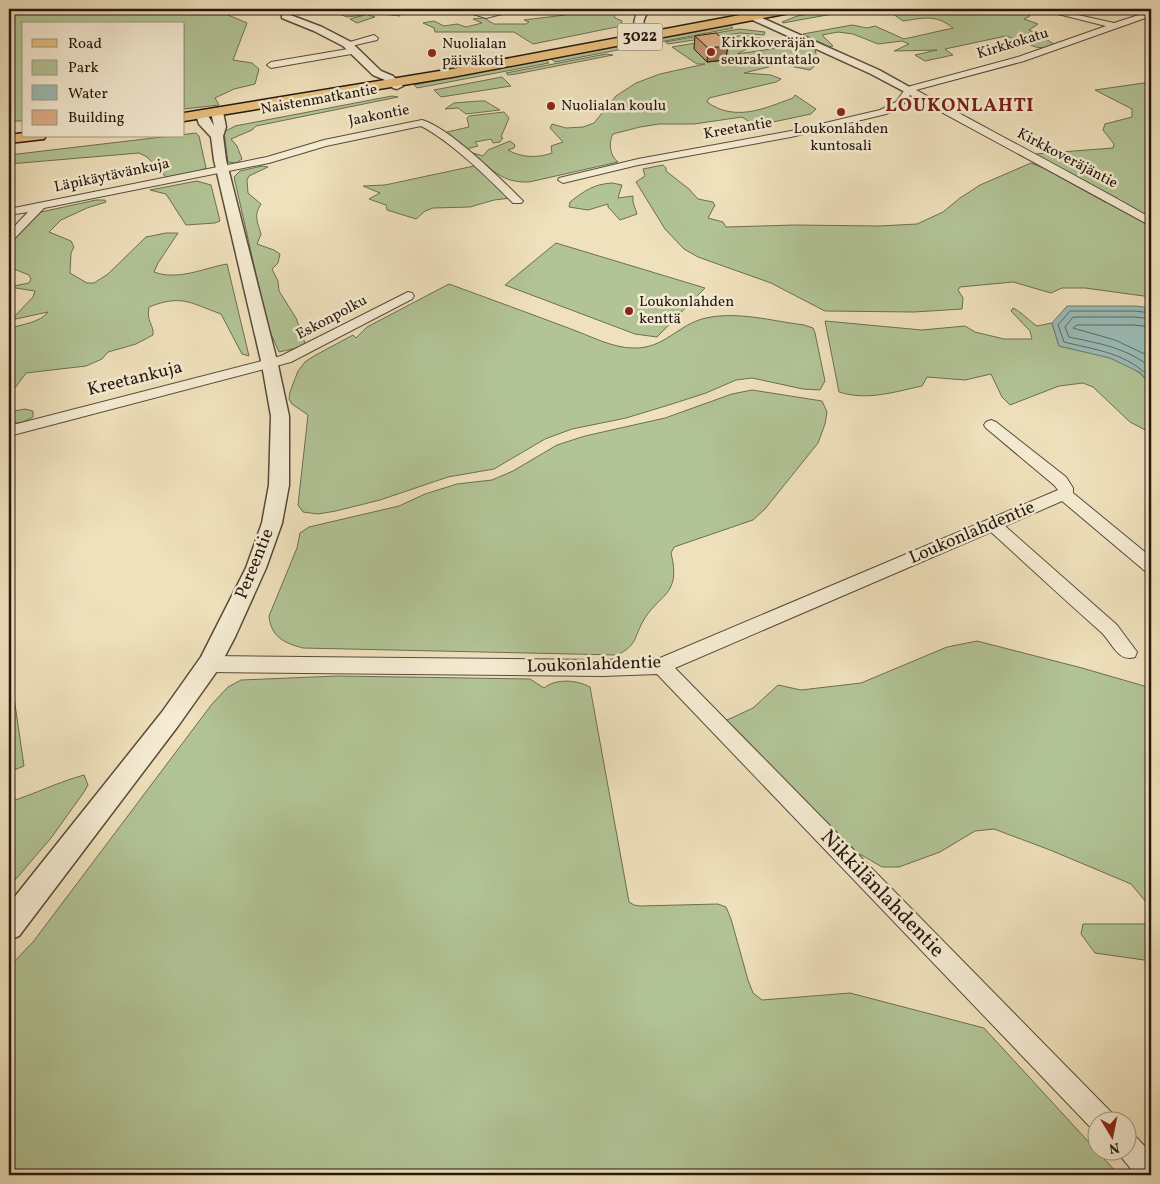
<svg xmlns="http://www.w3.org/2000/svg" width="1160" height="1184" font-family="Vollkorn,serif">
<rect width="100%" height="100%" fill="#efe1bc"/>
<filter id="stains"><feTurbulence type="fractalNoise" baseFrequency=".004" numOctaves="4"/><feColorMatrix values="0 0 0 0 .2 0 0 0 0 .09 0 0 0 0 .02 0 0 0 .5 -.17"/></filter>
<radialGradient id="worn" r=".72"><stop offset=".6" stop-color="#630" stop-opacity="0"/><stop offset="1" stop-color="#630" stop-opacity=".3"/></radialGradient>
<g fill="#b2c496" stroke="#6c6e52">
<polygon points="9,9 214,9 247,23 233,60 252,63 259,69 255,84 234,89 215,98 219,105 184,109 184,24 24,24 24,121 9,121"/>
<polygon points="300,9 399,9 400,16 382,14 368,15 375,17 357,23 350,19 365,15 347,17 329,10"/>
<polygon points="573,9 636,9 629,14 621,12 614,15 615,18 622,21 621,25 616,27 533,44 514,32 435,32 434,28 423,23 434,21 444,26 457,24 466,27 482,23 473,19 484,18 494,24 526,24 529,22 524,20 565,15 561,13"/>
<polygon points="840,9 860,9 783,23 782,22 797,16"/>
<path d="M 886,9 L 1040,9 L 1032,10 L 1026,13 L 1030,16 L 1024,19 L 1038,24 L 1029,30 C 1038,33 1045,39 1054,44 L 1043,48 L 1036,47 L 1006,36 L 945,49 L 953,55 L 925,61 L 915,55 L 937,50 L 894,51 L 909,44 L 902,41 L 878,44 L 853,34 L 838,32 L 822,35 L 833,46 L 829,47 L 803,34 L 852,25 L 867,28 L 875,26 L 904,39 L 953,28 C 936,14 923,18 903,21 Z"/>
<polygon points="730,25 733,28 555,62 550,58"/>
<polygon points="739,29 765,32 764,35 740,33 668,44 665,42"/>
<path d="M 744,35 L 770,40 L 774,44 L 749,48 L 737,54 L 805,44 L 815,49 L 818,63 L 810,70 L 790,66 L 785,63 L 744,73 L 771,75 L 781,79 L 776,82 L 709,98 L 707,102 C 735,122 763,109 793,98 L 795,95 L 816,109 L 811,114 L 759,125 L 753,124 L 742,117 L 694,124 L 659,124 L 640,127 L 613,134 C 608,143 610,156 618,162 L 529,182 C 502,183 492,170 473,153 L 483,156 L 488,150 L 510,141 L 515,145 L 514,148 L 508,150 C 521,158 539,158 552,153 L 551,146 L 563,142 L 550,128 L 552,124 L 566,128 L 583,127 L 594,123 L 616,96 L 636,83 L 660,74 L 705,64 L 697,64 L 672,47 Z"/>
<polygon points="606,54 613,55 516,74 508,75 506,73"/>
<polygon points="545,59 549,63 417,88 414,85"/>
<polygon points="502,77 511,86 441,97 434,90"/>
<polygon points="1151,82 1151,297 1085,288 1062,288 1051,293 1013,282 960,287 958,290 963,298 962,309 914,312 825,311 819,308 771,283 698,257 684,249 665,229 636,182 645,176 643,169 663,165 666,168 666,171 689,189 698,199 713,202 715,205 708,218 723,222 726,227 795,225 879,226 917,224 943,212 960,198 980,185 1031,163 1046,169 1105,202 1117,198 1037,157 1035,154 1113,148 1114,144 1103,130 1105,124 1132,117 1132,109 1095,90"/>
<polygon points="392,96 398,97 256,126 252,130 231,139 237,146 242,159 236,163 228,162 224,132 235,126"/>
<polygon points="479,101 485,101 500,110 466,114 458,108 445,109 454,103"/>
<polygon points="504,112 509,118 501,137 503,138 500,142 493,143 491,139 475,142 478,146 466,149 447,132 469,127 467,118 469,116"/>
<polygon points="196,133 199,136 206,168 197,173 168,179 147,157 139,153 9,164 9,155"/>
<path d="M 262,166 L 268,167 L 249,176 L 247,180 L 248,193 L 261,204 C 253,216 258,223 261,234 L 257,244 L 274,250 L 280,254 L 278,263 L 272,269 L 278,281 L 279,291 L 296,318 L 306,346 L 279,352 L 268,327 L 234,177 L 240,171 Z"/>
<polygon points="474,166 511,198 494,200 470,207 433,208 425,211 416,219 387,210 386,205 369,199 380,193 363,186 385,185"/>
<polygon points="197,181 211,185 220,221 215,223 186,225 166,194 150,190"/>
<path d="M 612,183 L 622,185 L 618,198 L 633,196 L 633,202 L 637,214 L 620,220 L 608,207 L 608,204 L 588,210 L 569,207 L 570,202 C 584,191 594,184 612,183 Z"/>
<path d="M 96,200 L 105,200 L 106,202 L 87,208 L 61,220 L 49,232 L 71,241 L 74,247 L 71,253 L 70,273 L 87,283 L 94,283 L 108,274 L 146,237 L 166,233 L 178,233 L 158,263 L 154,272 C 178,281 204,268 227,264 L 249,356 L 242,354 L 221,314 C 190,303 182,294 149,307 C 146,322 154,324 153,335 L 136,344 L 108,352 L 102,359 L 86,366 L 26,373 L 9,396 L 9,328 C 21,325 41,322 48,312 L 11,320 L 33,297 L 35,291 L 9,287 L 29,283 L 31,279 L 29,275 L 9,267 L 9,243 L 37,215 L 41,212 Z"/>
<polygon points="556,243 705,288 657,337 635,334 505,285"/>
<path d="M 449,284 C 490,299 531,314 571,329 C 590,336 613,348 633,348 C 665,349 678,324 706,318 C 738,311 772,321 804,325 L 813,328 L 815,333 L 825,381 L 820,390 L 803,389 L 752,378 L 736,380 L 706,393 L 672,404 L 626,418 L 572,429 L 545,439 L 494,469 L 448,477 L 380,500 L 336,511 L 318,514 L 303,512 L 298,505 L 308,415 L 292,404 L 289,399 L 290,392 L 298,371 L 305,362 L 314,356 L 353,335 L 356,338 L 367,327 Z"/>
<path d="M 1013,308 C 1023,313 1028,320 1037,326 L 1052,323 L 1059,346 C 1086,352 1137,359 1150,386 C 1154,394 1151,422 1151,433 L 1130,422 L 1093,387 L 1083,383 L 1059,386 L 1010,405 L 1002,397 L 991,374 L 965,380 L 927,377 L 922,386 C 894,392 867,401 839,392 L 825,321 L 922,330 L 965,326 L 975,332 L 1004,339 L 1032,339 L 1030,331 L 1011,311 Z"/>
<path d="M 752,390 L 822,401 L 827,412 L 825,424 L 818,443 L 765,509 L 753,520 L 674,547 L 671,553 C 682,597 658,593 642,623 C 634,639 636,646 617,655 L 303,648 C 284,643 271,637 269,616 L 297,548 L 300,533 L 309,527 L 399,506 L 425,494 L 457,484 L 492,480 L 513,471 L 557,445 L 585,436 L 665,418 L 732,394 Z"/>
<polygon points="25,409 33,411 33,417 23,422 9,424 9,412"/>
<polygon points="977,641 1082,668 1151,688 1151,908 1131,884 1050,850 994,829 975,831 940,852 899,867 882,867 858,853 725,721 753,708 778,685 801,690 861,683 947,647"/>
<polygon points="9,663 24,766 9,772"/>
<path d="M 337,676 L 530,679 L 544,688 C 556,678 577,680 590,687 L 629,902 L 634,905 L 640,906 L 718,904 L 726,907 L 731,919 L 748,980 L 753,993 L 762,1000 L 850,993 L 984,1028 L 1119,1175 L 9,1175 L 9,967 L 33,942 L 212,704 L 228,687 L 241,680 Z"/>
<path d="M 84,775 L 88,785 L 84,792 L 51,838 L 9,887 L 9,802 C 35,794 58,782 84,775 Z"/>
<polygon points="1083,924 1151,924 1151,961 1095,953 1081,934"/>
</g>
<polygon fill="#9bbcb7" stroke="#6c7a74" points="1067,306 1136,306 1151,308 1151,387 1141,373 1110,358 1059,346 1052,323"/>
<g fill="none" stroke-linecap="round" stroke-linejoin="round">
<g stroke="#606a63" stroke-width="1">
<path d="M 1151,313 L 1135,311 L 1070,311 L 1058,325 L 1064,342 C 1096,350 1128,353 1151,379"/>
<path d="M 1151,319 L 1135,317 L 1073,317 L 1065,327 L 1069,337 C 1097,343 1129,348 1151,368"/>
<polyline points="1151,327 1134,325 1077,325 1073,328 1115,340 1151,357"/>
</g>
<g stroke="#584a3a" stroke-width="2">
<g id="minor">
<path d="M 457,9 C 467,8 475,12 485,13 C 497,14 510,8 522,9 L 486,18 Z"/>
<path d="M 1038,9 L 1051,9 L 1114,23 L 1151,11 L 1151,16 L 1024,61 L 916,90 C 995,133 1074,174 1151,218 L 1151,226 L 910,95 L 902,106 L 886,114 L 791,137 L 638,165 L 563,183 L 558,180 L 559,178 L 638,159 L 791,131 L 880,110 L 896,102 L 906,88 L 911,86 L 1018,57 L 1106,26 Z"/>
<polygon points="374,35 378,38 377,40 347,47 343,44"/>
<polygon points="354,48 358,51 357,53 271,68 267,65 271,62"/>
<path d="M 422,120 C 448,127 500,178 521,199 L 523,201 L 521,203 L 513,203 C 488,178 452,142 421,126 L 326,146 L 269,163 L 44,208 L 13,240 L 9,241 L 9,232 L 28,212 L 9,215 L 9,209 L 267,157 L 324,140 Z"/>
<polygon points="408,292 412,293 414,296 412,299 291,362 9,436 9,426 281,356"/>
<path d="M 991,420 L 996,422 L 1066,477 L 1073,488 L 1073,493 L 1151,557 L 1151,572 L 1145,571 L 1062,501 L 1005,526 L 1117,625 L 1137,652 L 1135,657 C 1118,663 1112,642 1101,632 C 1064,599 1027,565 991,532 L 675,668 L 1112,1113 L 1116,1122 L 1098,1122 L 1098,1133 L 1094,1131 L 657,674 L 603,676 L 209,672 L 202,669 L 200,664 L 202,659 L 209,656 L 603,660 L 660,658 L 1058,490 L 1054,485 L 986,428 L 984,425 L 986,422 Z"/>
<polygon points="1128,1134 1137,1138 1151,1153 1151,1175 1136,1175 1117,1152 1128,1152"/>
</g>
</g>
<g stroke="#584a3a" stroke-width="3">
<g id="tertiary">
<path d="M 640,9 L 650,9 C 638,25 644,28 656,38 L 655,40 C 634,44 629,22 640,9 Z"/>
<polygon points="285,13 322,27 351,42 381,71 393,76 403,86 397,89 393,88 385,80 373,75 343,46 314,31 282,18 282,14"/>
<polygon points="751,13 879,70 915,90 913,92 905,92 871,74 748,18 746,16"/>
<polygon points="217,108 223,112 226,127 223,136 226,160 278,365 289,416 289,485 282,523 266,568 235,637 217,671 178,726 19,936 9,940 9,904 162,712 201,657 246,568 262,523 269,485 271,416 262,365 214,160 211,137 199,124 196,115 198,112 206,112 214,126 211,112"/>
</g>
</g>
<g stroke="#26170f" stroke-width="3">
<g id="primary">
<polygon points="772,9 796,9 790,13 452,77 184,121 184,113 452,69"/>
<polygon points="24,133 24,136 46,136 44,139 9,143 9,135"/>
</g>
</g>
<use href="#minor" fill="#f5ecd3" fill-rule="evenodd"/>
<use href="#tertiary" fill="#f5ecd3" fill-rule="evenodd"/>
<use href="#primary" fill="#e8c07e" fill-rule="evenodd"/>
</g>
<polygon fill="#c19673" stroke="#26170f" points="695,36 728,44 726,58 725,58 725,60 707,62 694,49"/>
<polygon fill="#9d7a5e" stroke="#26170f" points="728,44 726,58 725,58 725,60 707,62 708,48"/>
<polygon fill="#e0ae86" stroke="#26170f" points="716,33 728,44 725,44 727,46 708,48 695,36"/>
<g fill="#8f2418" stroke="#f5ecd3" stroke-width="2">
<circle cx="711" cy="52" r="5"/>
<circle cx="432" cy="53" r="5"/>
<circle cx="551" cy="106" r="5"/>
<circle cx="841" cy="112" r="5"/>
<circle cx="629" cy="311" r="5"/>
</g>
<g text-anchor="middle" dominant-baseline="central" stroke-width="5" stroke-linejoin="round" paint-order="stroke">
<g font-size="15" fill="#26170f" stroke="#f5ecd3" text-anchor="start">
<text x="721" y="43">Kirkkoveräjän<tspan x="721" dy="17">seurakuntatalo</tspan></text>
<text x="442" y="44">Nuolialan<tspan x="442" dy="17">päiväkoti</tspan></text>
<text x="561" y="106">Nuolialan koulu</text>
<text x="841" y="129" text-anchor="middle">Loukonlahden<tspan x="841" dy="17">kuntosali</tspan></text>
<text x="639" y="302">Loukonlahden<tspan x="639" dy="17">kenttä</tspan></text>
</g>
<g font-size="15" fill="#26170f" stroke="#f5ecd3">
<text transform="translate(1013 44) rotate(-17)">Kirkkokatu</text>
<text transform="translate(319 100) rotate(-10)">Naistenmatkantie</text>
<text transform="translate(379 116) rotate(-11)">Jaakontie</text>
<text transform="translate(738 129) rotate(-10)">Kreetantie</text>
<text transform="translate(1067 159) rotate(28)">Kirkkoveräjäntie</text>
<text transform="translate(112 176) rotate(-12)">Läpikäytävänkuja</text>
<text transform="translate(332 318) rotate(-28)">Eskonpolku</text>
</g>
<rect fill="#f5ecd3" stroke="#64574a" stroke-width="1" x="617.5" y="23.5" width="45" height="27" rx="4"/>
<g font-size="16" font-weight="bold" fill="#26170f">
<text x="640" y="37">3022</text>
</g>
<g font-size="18" fill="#26170f" stroke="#f5ecd3">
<text transform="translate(135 379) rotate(-14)">Kreetankuja</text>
<text transform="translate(972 533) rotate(-23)">Loukonlahdentie</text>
<text transform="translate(255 564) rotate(-68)">Pereentie</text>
<text transform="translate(594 665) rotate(-2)">Loukonlahdentie</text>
</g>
<g font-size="19" font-weight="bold" letter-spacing="1" fill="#7a1f14" stroke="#f5ecd3">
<text x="960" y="106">LOUKONLAHTI</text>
</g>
<g font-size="21" fill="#26170f" stroke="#f5ecd3">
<text transform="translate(882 894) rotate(46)">Nikkilänlahdentie</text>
</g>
</g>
<rect width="1160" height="1184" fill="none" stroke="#efe1bc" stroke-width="30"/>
<rect x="10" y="10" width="1140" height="1164" fill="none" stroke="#26170f" stroke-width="2.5"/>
<rect x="15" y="15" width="1130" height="1154" fill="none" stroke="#26170f"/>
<rect x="22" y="22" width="162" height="115" fill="#f5ecd3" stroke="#a29785"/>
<rect x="32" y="39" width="25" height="8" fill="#e8c07e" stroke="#a29785"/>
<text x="68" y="48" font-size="15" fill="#26170f">Road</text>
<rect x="32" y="60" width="25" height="15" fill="#b2c496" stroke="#a29785"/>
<text x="68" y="72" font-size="15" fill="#26170f">Park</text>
<rect x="32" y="85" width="25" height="15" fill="#9bbcb7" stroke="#a29785"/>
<text x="68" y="98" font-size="15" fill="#26170f">Water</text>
<rect x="32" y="110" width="25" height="15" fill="#e0ae86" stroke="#a29785"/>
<text x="68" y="122" font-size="15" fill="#26170f">Building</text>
<g transform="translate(1112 1136) rotate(170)"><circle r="24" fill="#f5ecd3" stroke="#a29785"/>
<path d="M0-4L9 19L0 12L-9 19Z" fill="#8f2418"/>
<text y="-8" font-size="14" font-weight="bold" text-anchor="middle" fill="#26170f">N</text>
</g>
<rect width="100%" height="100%" filter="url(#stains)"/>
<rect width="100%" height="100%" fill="url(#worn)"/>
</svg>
